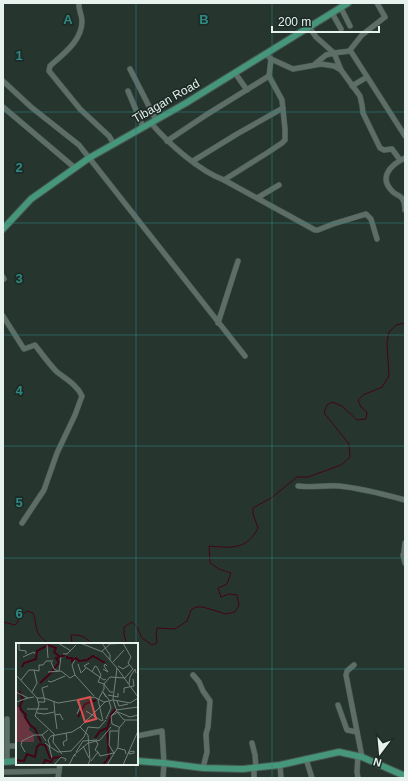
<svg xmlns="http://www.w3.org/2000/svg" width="408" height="781" font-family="Arial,sans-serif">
<rect width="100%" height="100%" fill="#26362f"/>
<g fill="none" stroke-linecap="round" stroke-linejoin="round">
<g stroke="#450319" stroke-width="1">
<path d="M 3,622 L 15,625 L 17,623 L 20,617 L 27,611 L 33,613 C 36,620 35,628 39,635 C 42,638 46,641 48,644"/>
<path d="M 72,644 L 71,635 C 81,635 85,636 92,644"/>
<polyline points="106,644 107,644"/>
<path d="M 124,644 L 126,641 L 124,635 L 124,627 L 132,622 L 137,627 L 142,638 L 152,645 L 157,643 L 156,634 L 157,628 L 175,629 L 187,621 L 191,610 L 196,607 L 203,607 L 226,614 L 235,612 L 239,605 L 237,595 L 229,594 L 221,597 L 218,588 L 227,584 L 231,573 L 219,569 L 210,563 L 209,546 C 231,548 247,550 258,528 L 253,514 L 253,508 L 271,498 L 297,477 L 308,477 L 341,465 L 350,457 L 349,444 L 324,413 L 327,405 L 332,402 L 342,406 L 357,420 L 366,419 L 367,412 L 361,407 L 358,400 L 363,395 L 382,387 L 389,376 L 387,343 L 389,332 L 396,325 L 405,323"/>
</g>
<g stroke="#46544f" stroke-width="6">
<g id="minor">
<path d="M 79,3 C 78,9 82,15 82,21 C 82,41 63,54 50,66 L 49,71 L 80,109 L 109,136 L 114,144"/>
<polyline points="377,3 385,17 362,35 350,50 405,136"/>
<polyline points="341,8 350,26"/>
<polyline points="332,13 341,29"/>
<polyline points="309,27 316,37 334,53 350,51"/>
<polyline points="266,54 271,59 293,69 321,64 334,66 341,70 360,96 362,105 363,113 380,148 384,150 392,149 400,160"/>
<polyline points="315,64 326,55 334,53 341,70"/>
<polyline points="130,69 156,120"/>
<polyline points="235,73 247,90"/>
<polyline points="3,81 31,107 79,145 245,356"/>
<polyline points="352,86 367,77"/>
<polyline points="128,91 143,127"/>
<polyline points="3,107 75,168"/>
<path d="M 151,123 C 168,143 199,171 224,180 L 315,230 L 318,230 L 333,224 L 366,214 L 371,219 L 377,239"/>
<polyline points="167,141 206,115 269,76"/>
<path d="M 405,158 C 390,165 378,178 393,192 C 396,195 402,196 403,200 C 405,203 405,207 405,210"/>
<polyline points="193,161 237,134 283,108"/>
<polyline points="224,180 267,153 282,143 285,140 285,129 282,100 269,76 271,59"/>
<polyline points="257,198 279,185"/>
<polyline points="3,277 4,279"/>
<path d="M 3,316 L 24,349 L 35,345 C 42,354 49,364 57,372 C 66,379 77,385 82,396 L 75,415 L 57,453 L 44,490 L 22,523"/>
<polyline points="218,323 238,261"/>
<path d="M 298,486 C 312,488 325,485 339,486 C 361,488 383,494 405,500"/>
<polyline points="405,551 403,555 405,563"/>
<polyline points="404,552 405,543"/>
<polyline points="354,665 347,671 346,675 362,757"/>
<polyline points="193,675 199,682 203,691 210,701 208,727 206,734 207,752 203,768"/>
<polyline points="338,705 347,730 357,732"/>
<polyline points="7,719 7,761"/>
<polyline points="137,736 162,731 164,763 163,778"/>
<polyline points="252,743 255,755 256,768"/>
<polyline points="7,746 17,746"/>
<polyline points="358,756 357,772 358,778"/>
<polyline points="306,759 312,778"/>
<polyline points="280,765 281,778"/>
<polyline points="254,768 254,778"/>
<polyline points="3,772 59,771"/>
<polyline points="58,778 60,764"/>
</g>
</g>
<g stroke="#46544f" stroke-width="8">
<g id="major">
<polyline points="3,229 31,199 89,158 186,103 348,3"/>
<polyline points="137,761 164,763 203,768 243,769 280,765 339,752 362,757 405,776"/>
<polyline points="3,762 17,761"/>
</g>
</g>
<use href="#minor" stroke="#5d6e67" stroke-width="5"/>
<use href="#major" stroke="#45967b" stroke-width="6"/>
</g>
<path fill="none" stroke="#2f8881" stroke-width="1" stroke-opacity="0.55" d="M 136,3 L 136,644M 272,3 L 272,778M 3,112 L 405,112M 3,223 L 405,223M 3,335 L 405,335M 3,446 L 405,446M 3,558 L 405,558M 3,669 L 17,669M 137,669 L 405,669M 136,764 L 136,778"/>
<g text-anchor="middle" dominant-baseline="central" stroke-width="3.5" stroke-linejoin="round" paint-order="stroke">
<g font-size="12" fill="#e7f1ed" stroke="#1c2b25">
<text transform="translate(166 101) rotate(-30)">Tibagan Road</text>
</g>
</g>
<g transform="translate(16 643)">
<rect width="122" height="122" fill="#26362f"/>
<path d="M 0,64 L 5,64 L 5,70 L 8,71 L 6,72 L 14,81 L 13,87 L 18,91 L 18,99 L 0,99 Z" fill="#69363f"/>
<path fill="none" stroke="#450319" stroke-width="2" d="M 51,13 L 51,15 L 56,15 L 56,18 L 60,15 L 63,18 L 71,17 L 77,13 L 89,20M 6,24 L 8,20 L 20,16 L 21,8 L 32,2 L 40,5 L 38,9 L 43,13M 36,28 L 43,20 L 40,15 L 49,12M 24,40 L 36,29M 3,48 L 7,56 L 4,63 L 5,67 L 10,72 L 9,74 L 14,82 L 19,86 L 25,99M 62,74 L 69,61 L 80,57M 79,95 L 84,88 L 91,85M 0,117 L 8,118 L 11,111 L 19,114 L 21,104 L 24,101 L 29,102 L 34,115 L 47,114M 27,122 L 29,117 L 35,119 L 37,116M 87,122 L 93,114 L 91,86 L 95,72 L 100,65"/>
<path fill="none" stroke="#73817b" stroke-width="1" d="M 42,0 L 55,8M 64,0 L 87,9 L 101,25 L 97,56 L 101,69 L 108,77 L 122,77M 86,0 L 94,12 L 94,17M 3,1 L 3,7 L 10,8 L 10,11M 31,2 L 32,15M 86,8 L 94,1 L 111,0M 47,11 L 51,11 L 60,2M 7,14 L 18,9 L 19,11M 59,17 L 56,22 L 59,32 L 78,53M 35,19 L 38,26 L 42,28M 97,19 L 108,7M 73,20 L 68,23 L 88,37 L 90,36M 62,21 L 65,30 L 70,25M 102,23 L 107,26 L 113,22M 101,25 L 122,54M 87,26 L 92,29 L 88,23 L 89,21 L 91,23M 43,28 L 45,14M 32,29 L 45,28 L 54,35 L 59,32M 76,29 L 79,23 L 81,24 L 85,32 L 82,39 L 88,41M 0,32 L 21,55 L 28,55 L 42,60 L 78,54 L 88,59 L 97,57M 5,37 L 13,27 L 18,27M 32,38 L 35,39 L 49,33M 88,41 L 94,49 L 97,49M 113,41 L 114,34 L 119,26 L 120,30M 0,49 L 12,55 L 18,54M 16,49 L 21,40 L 18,27 L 23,28 L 23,22 L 27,22 L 30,18 L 37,18M 108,50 L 108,45 L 118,43 L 117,36M 92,52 L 102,54 L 102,50M 90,54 L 87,49 L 93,57M 21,55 L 23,62 L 19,73 L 38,91 L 37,99 L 46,111M 98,57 L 114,60 L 122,55M 61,58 L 64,64 L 61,71M 101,58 L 103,63 L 112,61M 0,59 L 12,55M 22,59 L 29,59 L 26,45 L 32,43M 38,59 L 39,72 L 44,71 L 47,77M 11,66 L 32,66M 100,67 L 122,64M 70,68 L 86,78M 100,68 L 95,73 L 96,81 L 103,84M 21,70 L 29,71 L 38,69M 39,72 L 41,86M 95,73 L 102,69 L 114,74 L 122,72M 90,76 L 95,65 L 93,58M 87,78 L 82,57 L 88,46 L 88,41 L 94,34 L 109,35 L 117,26 L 112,20 L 115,14 L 107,0M 30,98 L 26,92 L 32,87M 29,100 L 33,103 L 36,115M 73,100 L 84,97 L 95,84M 33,103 L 42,109 L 55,108 L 68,94 L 72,84 L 83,85 L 90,77M 34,103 L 32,97 L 35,93 L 56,89 L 64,84M 48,103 L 47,99 L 51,97 L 50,90M 67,103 L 73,115M 101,105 L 109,107 L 110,111M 118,108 L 118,110 L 113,111 L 113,109 ZM 9,109 L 5,102 L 6,98 L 18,92 L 26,92M 60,109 L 67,98 L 81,97M 82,109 L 84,113 L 98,110M 98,110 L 93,102 L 94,88 L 102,88M 58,112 L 72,100M 75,118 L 82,109 L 79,107 L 82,101 L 80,98M 38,122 L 45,114 L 50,116 L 49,118M 53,122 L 58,112 L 60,113M 72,122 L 74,117 L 72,92 L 64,84 L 89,59M 91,122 L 102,104 L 103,85 L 109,78M 107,122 L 122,88"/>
<path fill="#d9504f" fill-opacity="0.15" stroke="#d9504f" stroke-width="2" d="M 74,54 L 80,76 L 69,79 L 62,57 Z"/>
<rect width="122" height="122" fill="none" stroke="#e7f1ed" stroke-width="2"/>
</g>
<g font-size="13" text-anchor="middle" font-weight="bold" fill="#2f8881" stroke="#1c2b25" stroke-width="3.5" stroke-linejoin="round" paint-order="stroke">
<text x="68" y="24">A</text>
<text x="204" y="24">B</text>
<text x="19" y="60">1</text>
<text x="19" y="172">2</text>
<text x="19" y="283">3</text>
<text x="19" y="395">4</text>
<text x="19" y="507">5</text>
<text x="19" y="618">6</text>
</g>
<rect width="408" height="781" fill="none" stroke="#e7f1ed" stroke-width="8"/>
<g transform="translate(380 753) rotate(196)" stroke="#1c2b25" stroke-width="3" paint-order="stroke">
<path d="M0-3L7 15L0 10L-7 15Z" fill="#e7f1ed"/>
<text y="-6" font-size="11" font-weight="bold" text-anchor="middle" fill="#e7f1ed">N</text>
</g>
<path d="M272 26v6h107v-6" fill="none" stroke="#e7f1ed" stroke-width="2"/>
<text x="278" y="26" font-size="12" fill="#e7f1ed" stroke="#1c2b25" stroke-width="3" paint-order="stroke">200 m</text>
</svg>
